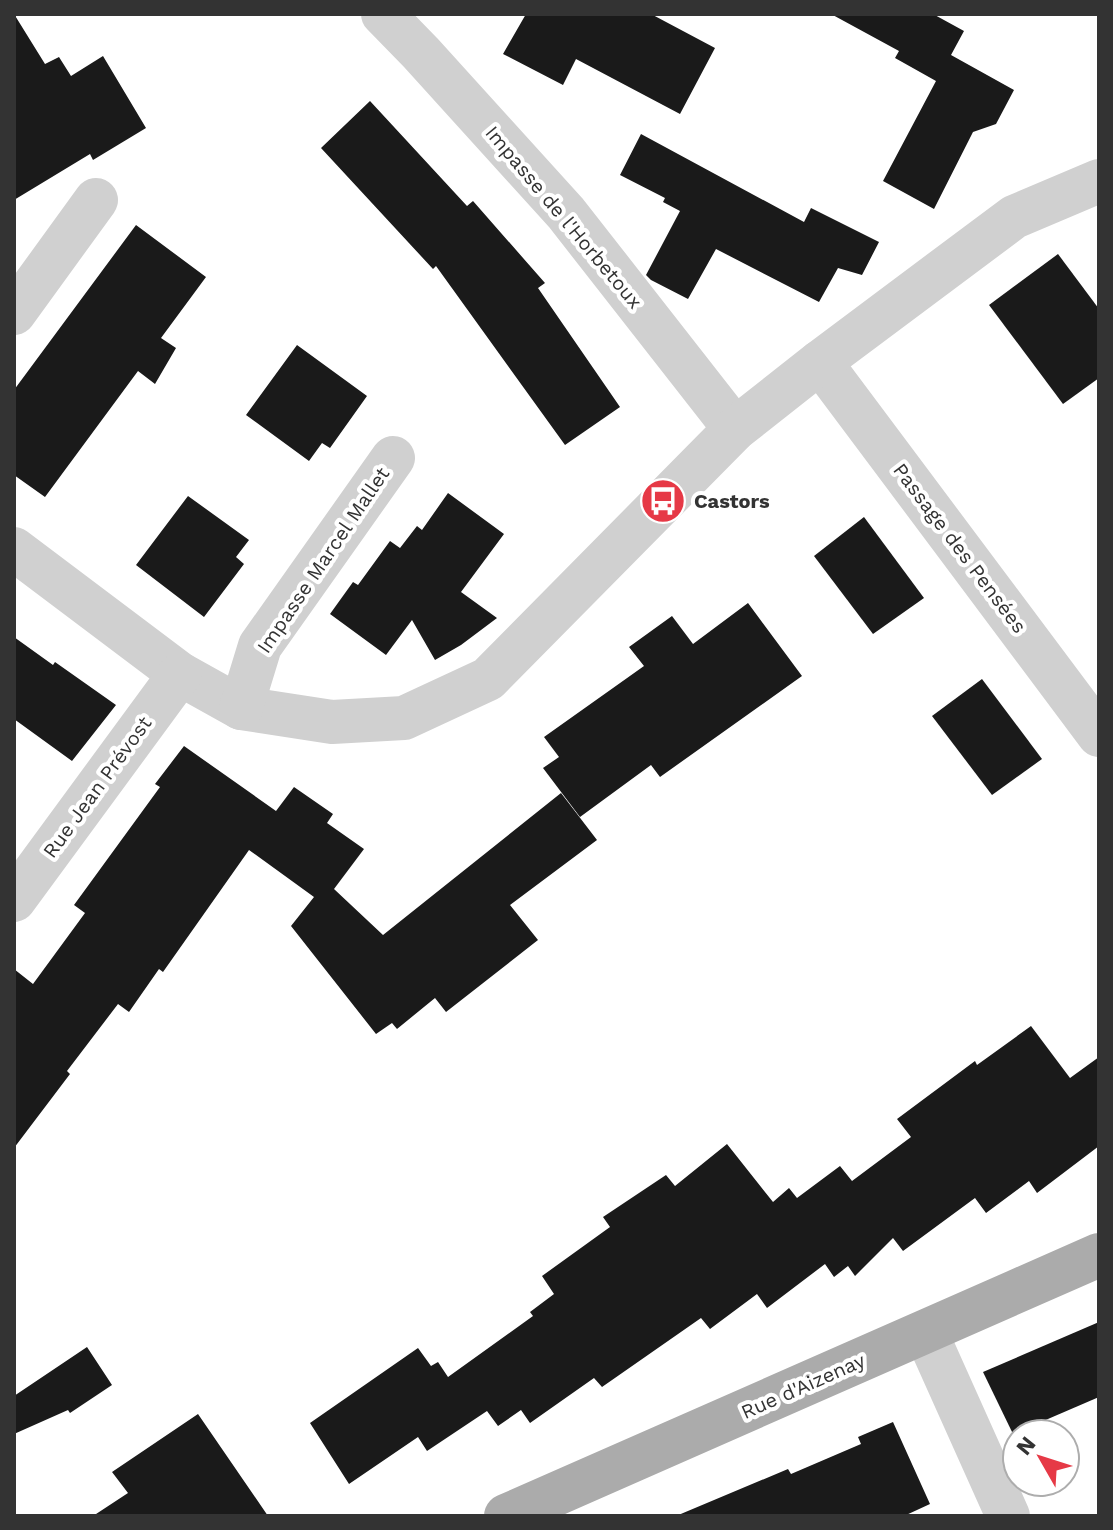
<svg xmlns="http://www.w3.org/2000/svg" width="1113" height="1530" font-family="'Work Sans',sans-serif">
<rect width="100%" height="100%" fill="#fff"/>
<g fill="#1a1a1a">
<polygon points="14,14 45,64 59,57 71,76 103,56 146,128 93,160 90,154 14,200"/>
<polygon points="526,14 651,14 715,48 680,114 576,59 563,85 503,54"/>
<polygon points="831,14 933,14 964,31 951,55 1014,90 996,124 973,132 934,209 883,181 936,81 895,58 899,51"/>
<polygon points="370,101 467,206 473,201 545,283 538,288 620,407 565,445 436,266 433,269 321,148"/>
<polygon points="641,134 804,222 811,208 879,242 862,275 838,268 819,302 716,249 688,299 651,280 646,275 680,211 663,202 665,198 620,175"/>
<polygon points="136,225 206,277 161,338 176,348 155,384 138,371 45,497 14,475 14,390"/>
<polygon points="1058,254 1099,309 1099,378 1063,404 989,305"/>
<polygon points="297,345 367,396 330,448 322,443 309,461 246,415"/>
<polygon points="448,493 504,534 461,592 497,618 461,645 435,660 412,620 386,655 330,614 353,582 358,585 390,541 400,548 417,526 422,530"/>
<polygon points="188,496 249,540 236,557 244,564 204,617 136,565"/>
<polygon points="864,517 924,598 873,634 814,556"/>
<polygon points="748,603 802,676 660,777 651,765 580,817 543,768 559,757 544,737 644,666 629,647 672,616 693,644"/>
<polygon points="14,637 53,665 55,662 116,705 72,761 14,719"/>
<polygon points="982,679 1042,759 992,795 932,716"/>
<polygon points="184,746 276,811 294,787 333,814 327,823 364,849 334,889 383,935 561,793 597,840 510,905 538,940 446,1012 435,998 397,1029 392,1023 376,1034 291,926 314,897 249,850 163,972 159,969 129,1012 118,1004 67,1071 70,1074 14,1148 14,969 33,984 85,913 74,905 160,787 155,784"/>
<polygon points="1031,1026 1070,1078 1099,1057 1099,1146 1037,1193 1029,1181 986,1213 975,1198 903,1251 893,1238 855,1276 848,1266 834,1277 825,1264 767,1308 757,1294 710,1329 701,1318 602,1387 594,1378 530,1423 521,1410 498,1426 487,1411 427,1451 418,1437 349,1484 310,1423 418,1348 431,1366 438,1362 448,1377 533,1316 530,1312 554,1294 542,1276 610,1227 603,1217 666,1175 675,1186 727,1144 773,1202 789,1188 797,1198 840,1166 852,1181 911,1137 897,1119 975,1061 977,1065"/>
<polygon points="1099,1322 1099,1397 1013,1434 983,1372"/>
<polygon points="87,1347 112,1385 70,1413 68,1410 14,1434 14,1396"/>
<polygon points="198,1414 268,1516 93,1516 128,1493 112,1472"/>
<polygon points="893,1422 930,1504 904,1516 676,1516 788,1469 791,1474 861,1444 858,1437"/>
</g>
<g fill="none" stroke-linecap="round" stroke-linejoin="round">
<g stroke="#d0d0d0" stroke-width="44">
<polyline points="383,14 421,53 566,213 735,429"/>
<polyline points="14,313 96,200"/>
<polyline points="820,362 1099,735"/>
<polyline points="14,549 180,674 241,708 332,722 404,718 488,679 735,429 820,362 1014,217 1099,181"/>
<polyline points="241,708 260,646 393,458"/>
<polyline points="14,900 180,674"/>
<polyline points="926,1333 1008,1516"/>
</g>
<polyline stroke="#ababab" stroke-width="44" points="506,1516 1099,1255"/>
</g>
<defs>
<g id="bus-disc" transform="scale(2.3)"><circle r="9.5" fill="#e63946" stroke="#fff"/><path d="M-5-6H5V4H4V6H2V4H-2V6H-4V4H-5ZM-3.5-4V0h7V-4ZM-3.5 1.2v1.5H-2V1.2ZM2 1.2v1.5H3.5V1.2Z" fill="#fff"/></g>
</defs>
<g fill-rule="evenodd">
<use href="#bus-disc" x="663" y="501"/>
</g>
<g text-anchor="middle" dominant-baseline="central" stroke-width="8" stroke-linejoin="round" paint-order="stroke">
<g font-size="20" fill="#333" stroke="#fff">
<text transform="translate(564 217) rotate(50)">Impasse de l'Horbetoux</text>
<text transform="translate(960 548) rotate(53)">Passage des Pensées</text>
<text transform="translate(323 560) rotate(-56)">Impasse Marcel Mallet</text>
<text transform="translate(97 787) rotate(-54)">Rue Jean Prévost</text>
<text transform="translate(803 1386) rotate(-24)">Rue d'Aizenay</text>
</g>
<g font-size="20" font-weight="bold" fill="#333" stroke="#fff" text-anchor="start">
<text x="694" y="501">Castors</text>
</g>
</g>
<rect width="1113" height="1530" fill="none" stroke="#333333" stroke-width="32"/>
<g transform="translate(1041 1458) rotate(309)"><circle r="38" fill="#ffffff" stroke="#adadad" stroke-width="2"/>
<path d="M0-6L14 30L0 20L-14 30Z" fill="#e63946"/>
<text y="-12" font-size="22" font-weight="bold" text-anchor="middle" fill="#333333">N</text>
</g>
</svg>
